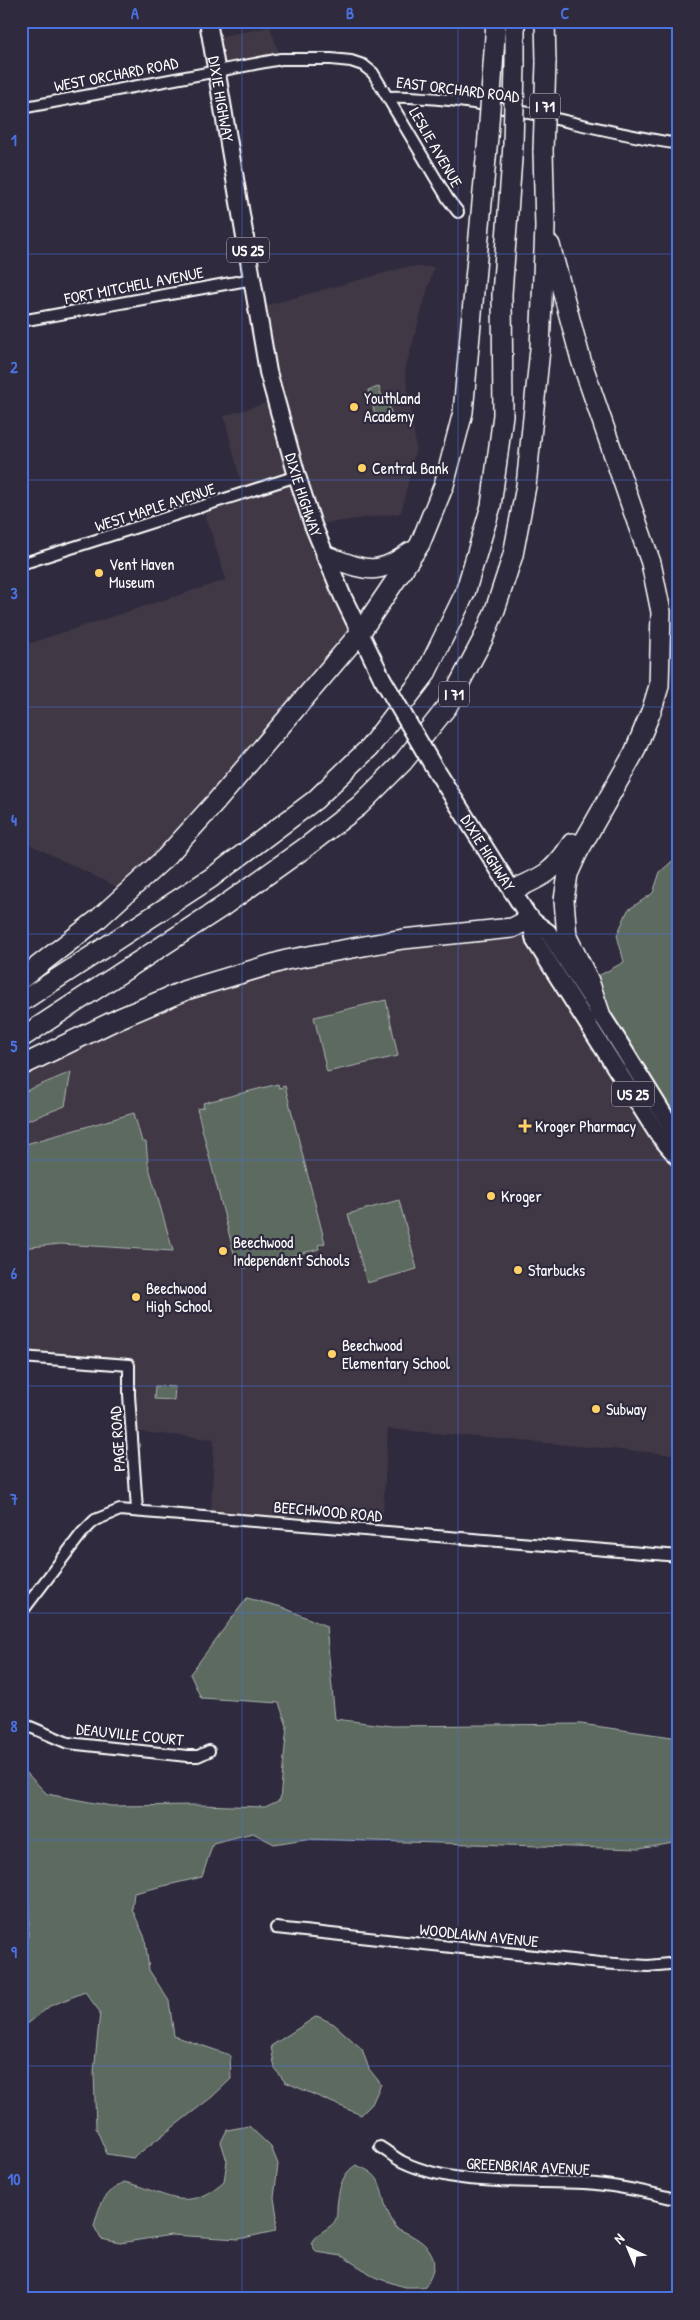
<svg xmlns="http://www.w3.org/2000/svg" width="700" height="2320" font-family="'Patrick Hand',sans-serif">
<rect width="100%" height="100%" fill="#2f2a3d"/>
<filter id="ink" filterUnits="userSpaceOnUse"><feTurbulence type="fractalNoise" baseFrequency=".02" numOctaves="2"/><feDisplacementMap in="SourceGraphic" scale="10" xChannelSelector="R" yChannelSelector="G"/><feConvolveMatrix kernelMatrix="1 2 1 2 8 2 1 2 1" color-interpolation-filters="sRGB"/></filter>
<g filter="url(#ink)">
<g fill="#413845">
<polygon points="270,27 281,59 217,70 211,38"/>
<polygon points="406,267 434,267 405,370 416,447 401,513 313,525 360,633 129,893 21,840 21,646 226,580 203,507 244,494 224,416 276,400 257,308"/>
<polygon points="530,919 679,1139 679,1455 388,1429 382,1531 211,1516 214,1439 131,1431 129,1365 21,1357 27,1276 21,1275 21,1066 186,990"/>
</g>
<g fill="#5b6a61" stroke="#adb4b0">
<polygon points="379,387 382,397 386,396 393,419 378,424 368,390"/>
<polygon points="679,855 679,1139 589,981 624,962 617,935 628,910 653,893 660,872"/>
<polygon points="386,1000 398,1056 327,1072 314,1017"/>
<polygon points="71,1072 65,1106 21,1123 21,1093"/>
<polygon points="278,1084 279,1088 285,1086 325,1243 318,1245 319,1249 244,1268 243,1264 237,1265 197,1109 204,1107 203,1103"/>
<polygon points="134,1113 142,1142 146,1142 148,1164 173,1251 61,1244 21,1248 21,1139 26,1144"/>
<polygon points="399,1200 417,1269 367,1283 348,1214"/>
<polygon points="155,1386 175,1387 174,1400 154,1399"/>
<polygon points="247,1598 282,1607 326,1626 335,1719 392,1726 581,1724 679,1738 679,1842 639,1849 305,1839 274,1844 253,1833 213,1843 202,1877 134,1893 132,1909 145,1938 149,1970 169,2001 174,2036 230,2055 231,2079 212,2097 133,2158 107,2154 96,2128 94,2072 100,2012 85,1992 50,2006 21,2029 21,1952 28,1936 30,1906 21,1890 21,1767 47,1794 111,1806 199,1805 265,1807 280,1800 287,1726 279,1703 201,1698 190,1674"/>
<polygon points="317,2016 334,2024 362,2049 369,2069 381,2084 372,2104 361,2115 285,2082 275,2069 271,2046"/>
<path d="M 249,2126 L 271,2147 L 278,2164 L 274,2198 L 277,2216 L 275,2231 L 239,2239 L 171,2235 L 120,2243 L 101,2239 L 94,2226 C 100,2203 103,2195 124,2182 C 167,2192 185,2216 224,2181 L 227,2161 L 221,2142 L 227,2130 Z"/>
<path d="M 356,2165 C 383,2176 378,2182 386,2207 C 388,2214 393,2222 396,2228 C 424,2240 447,2255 425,2287 L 404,2287 L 377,2278 L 342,2256 L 316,2252 L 311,2243 C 317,2231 332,2229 336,2219 C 337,2215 337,2210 337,2207 C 339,2190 341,2174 356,2165 Z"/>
</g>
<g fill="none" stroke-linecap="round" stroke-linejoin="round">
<g stroke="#fff" stroke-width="14">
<g id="street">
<path d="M 389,97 C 405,96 422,98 439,99 C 520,106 598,132 679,144"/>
<polyline points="21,108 281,59 331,59 351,61 363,65 373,73 448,199 458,212"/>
<polyline points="21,321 253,279"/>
<polyline points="21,564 297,476"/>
<polyline points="21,1357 129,1365 129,1395 137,1510"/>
<polyline points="21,1613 82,1533 95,1520 120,1510 679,1556"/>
<polyline points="21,1723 68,1743 187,1756 198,1756 209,1751"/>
<polyline points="276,1928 600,1963 648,1966 679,1963"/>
<path d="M 380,2147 C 388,2152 395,2158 403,2162 C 455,2187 527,2180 584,2183 C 616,2185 648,2192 679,2200"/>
</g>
</g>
<g stroke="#fff" stroke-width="20">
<g id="primary">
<path id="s1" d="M 208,21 L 268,372 L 297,476 L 313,525 L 342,595 L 382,678"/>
<path id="s2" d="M 432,764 L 530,919 L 535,941 L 657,1133 L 679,1159"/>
<polyline points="530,919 548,932 617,1039 679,1139"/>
</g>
</g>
<g stroke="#fff" stroke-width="22">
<g id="highway">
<polyline points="545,21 546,62"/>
<polyline points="515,65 515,21"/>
<polyline points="493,66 496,21"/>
<polyline points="550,245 581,360 651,563 661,612 659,686 652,709 634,753 578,852 568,874 564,900 567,937 589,981 600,1013"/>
<path d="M 326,556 C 363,569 376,578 410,552"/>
<path d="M 513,890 C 544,876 553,873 572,843"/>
<polyline points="21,979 97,920 166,857 215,803 360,633 420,544 444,485 463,412 488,137"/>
<polyline points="21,1002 211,878 315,800 369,748 425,675 465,593 491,506 503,415 502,294 513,145"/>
<polyline points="21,1038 222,907 306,847 359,806 403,762 447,707 483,639 495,610 513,555 526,486 540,349 545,227 543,151"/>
<polyline points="21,1066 120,1018 186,990 286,960 403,939 512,928 530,919"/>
</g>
</g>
<use href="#street" stroke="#2f2a3d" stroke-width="10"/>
<use href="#primary" stroke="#2f2a3d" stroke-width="16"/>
<use href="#highway" stroke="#2f2a3d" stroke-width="19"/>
<g stroke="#fff" stroke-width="20" stroke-linecap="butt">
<polyline id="primary-bridge" points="382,678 432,764"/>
</g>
<g stroke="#fff" stroke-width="22" stroke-linecap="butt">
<g id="highway-bridge">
<polyline points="488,137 493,66"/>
<polyline points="513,145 515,65"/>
<polyline points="543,151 546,62"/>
</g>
</g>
<use href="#primary-bridge" stroke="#2f2a3d" stroke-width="16"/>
<use href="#highway-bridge" stroke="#2f2a3d" stroke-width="19"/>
</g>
</g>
<path fill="none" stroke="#4a71e0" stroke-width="1" stroke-opacity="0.55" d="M 242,21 L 242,2299M 458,21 L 458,2299M 21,254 L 679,254M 21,480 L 679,480M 21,707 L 679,707M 21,934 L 679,934M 21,1160 L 679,1160M 21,1386 L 679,1386M 21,1613 L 679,1613M 21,1840 L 679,1840M 21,2066 L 679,2066"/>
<g fill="#ffd166" stroke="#2f2a3d" stroke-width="2">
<circle cx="354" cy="407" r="5"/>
<circle cx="362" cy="468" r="5"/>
<circle cx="99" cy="573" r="5"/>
<path d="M522.5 1118.5h5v5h5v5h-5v5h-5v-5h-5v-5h5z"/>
<circle cx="491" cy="1196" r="5"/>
<circle cx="223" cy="1251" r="5"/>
<circle cx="518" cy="1270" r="5"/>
<circle cx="136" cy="1297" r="5"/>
<circle cx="332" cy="1354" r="5"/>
<circle cx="596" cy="1409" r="5"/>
</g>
<g text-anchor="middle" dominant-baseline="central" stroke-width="4.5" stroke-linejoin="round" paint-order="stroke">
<g fill="#2f2a3d" stroke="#c1bfc5" stroke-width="1">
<rect x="530" y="93.5" width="30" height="25" rx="4"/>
<rect x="227" y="237.5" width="42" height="25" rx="4"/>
<rect x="439" y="681.5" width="30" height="25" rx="4"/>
<rect x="612" y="1081.5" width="42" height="25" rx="4"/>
</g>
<g font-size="15" font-weight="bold" fill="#fff">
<text x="545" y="106">I 71</text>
<text x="248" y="250">US 25</text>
<text x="454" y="694">I 71</text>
<text x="633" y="1094">US 25</text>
</g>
<g font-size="16" fill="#fff" stroke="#2f2a3d">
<text transform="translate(116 74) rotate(-11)">WEST ORCHARD ROAD</text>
<text transform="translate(458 89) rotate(7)">EAST ORCHARD ROAD</text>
<text stroke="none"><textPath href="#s1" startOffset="79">DIXIE HIGHWAY</textPath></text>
<text transform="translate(436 147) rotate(60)">LESLIE AVENUE</text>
<text transform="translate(134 285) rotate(-11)">FORT MITCHELL AVENUE</text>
<text stroke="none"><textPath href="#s1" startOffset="484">DIXIE HIGHWAY</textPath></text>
<text transform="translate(155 507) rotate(-18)">WEST MAPLE AVENUE</text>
<text stroke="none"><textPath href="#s2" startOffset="105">DIXIE HIGHWAY</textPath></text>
<text transform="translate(117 1439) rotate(-94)">PAGE ROAD</text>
<text transform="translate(328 1511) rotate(5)">BEECHWOOD ROAD</text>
<text transform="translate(130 1734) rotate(6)">DEAUVILLE COURT</text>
<text transform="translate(479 1935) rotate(6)">WOODLAWN AVENUE</text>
<text transform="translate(528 2166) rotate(3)">GREENBRIAR AVENUE</text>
</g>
<g font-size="16" fill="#fff" stroke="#2f2a3d" text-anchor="start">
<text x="364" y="398">Youthland<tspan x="364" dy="18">Academy</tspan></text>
<text x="372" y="468">Central Bank</text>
<text x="109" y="564">Vent Haven<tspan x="109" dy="18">Museum</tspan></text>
<text x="535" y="1126">Kroger Pharmacy</text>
<text x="501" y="1196">Kroger</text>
<text x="233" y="1242">Beechwood<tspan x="233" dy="18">Independent Schools</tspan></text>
<text x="528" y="1270">Starbucks</text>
<text x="146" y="1288">Beechwood<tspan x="146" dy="18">High School</tspan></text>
<text x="342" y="1345">Beechwood<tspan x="342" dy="18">Elementary School</tspan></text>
<text x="606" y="1409">Subway</text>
</g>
</g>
<rect width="700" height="2320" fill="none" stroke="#2f2a3d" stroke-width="55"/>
<g transform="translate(628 2248) rotate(316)" stroke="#2f2a3d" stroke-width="4" paint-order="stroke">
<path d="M0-4L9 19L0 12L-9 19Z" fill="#ffffff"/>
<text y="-8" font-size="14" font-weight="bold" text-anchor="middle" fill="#ffffff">N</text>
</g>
<rect x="28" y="28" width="644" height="2264" fill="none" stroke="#4a71e0" stroke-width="2"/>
<g font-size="16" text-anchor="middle" font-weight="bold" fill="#4a71e0">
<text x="135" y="19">A</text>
<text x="350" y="19">B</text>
<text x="565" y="19">C</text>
<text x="14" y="146">1</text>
<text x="14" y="373">2</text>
<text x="14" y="599">3</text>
<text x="14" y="826">4</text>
<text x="14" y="1052">5</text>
<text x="14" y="1279">6</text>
<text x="14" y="1505">7</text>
<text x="14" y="1732">8</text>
<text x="14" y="1958">9</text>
<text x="14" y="2185">10</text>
</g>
</svg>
